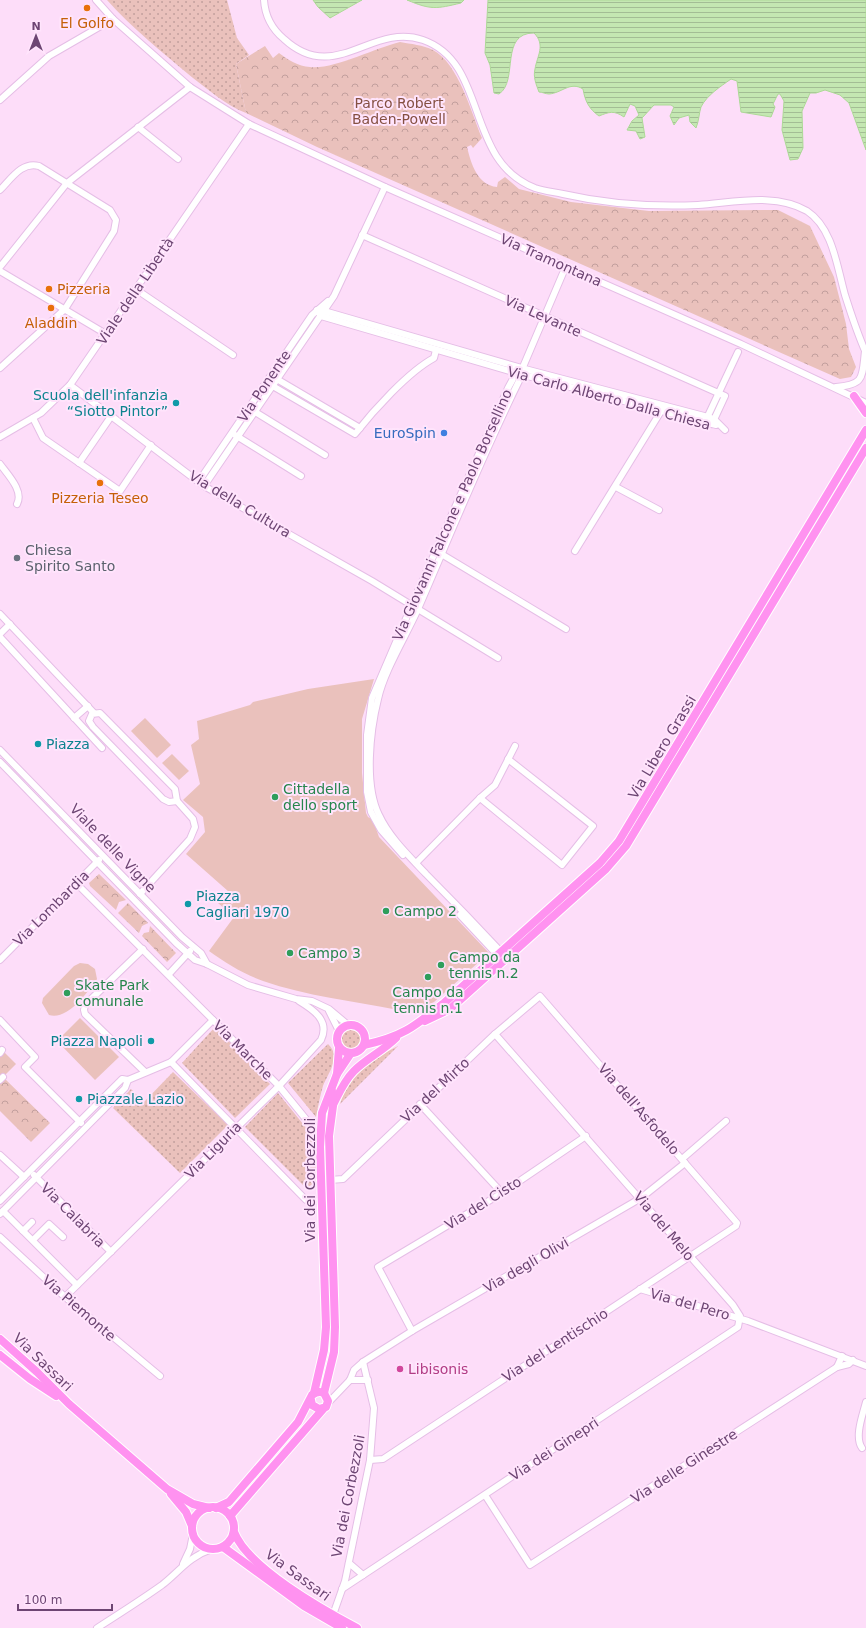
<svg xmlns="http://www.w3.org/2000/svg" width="866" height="1628" font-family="'DejaVu Sans',sans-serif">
<defs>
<pattern id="grass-dots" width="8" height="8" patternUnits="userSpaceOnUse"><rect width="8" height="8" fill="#eac1bc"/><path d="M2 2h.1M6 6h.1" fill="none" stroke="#c29f9d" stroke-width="1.8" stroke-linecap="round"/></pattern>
<pattern id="park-crowns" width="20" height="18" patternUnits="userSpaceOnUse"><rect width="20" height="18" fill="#eac1bc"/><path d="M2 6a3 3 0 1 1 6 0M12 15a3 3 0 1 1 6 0" fill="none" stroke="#c29f9d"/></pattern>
<pattern id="water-rules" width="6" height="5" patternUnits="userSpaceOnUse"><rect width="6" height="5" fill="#c4e7b2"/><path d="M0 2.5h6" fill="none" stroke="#a3bd95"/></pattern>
</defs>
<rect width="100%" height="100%" fill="#fdddf9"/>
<g fill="url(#grass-dots)">
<path d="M 107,0 L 227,0 L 237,38 L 249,55 L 236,64 L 246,113 C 227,106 209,90 193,78 C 163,53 133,29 107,0 Z"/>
<polygon points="215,1027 270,1084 235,1118 182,1063"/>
<circle cx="351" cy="1040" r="10"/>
<path d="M 328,1044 C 342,1057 328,1073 323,1086 C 320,1096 318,1106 316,1117 L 288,1083 Z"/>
<path d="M 398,1046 L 340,1104 C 348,1074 372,1059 398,1046 Z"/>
<polygon points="173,1072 228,1125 180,1173 113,1108 131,1089 144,1102"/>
<polygon points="278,1093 316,1140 316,1181 310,1186 304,1186 245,1127"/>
</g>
<g fill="url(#park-crowns)">
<path d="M 400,42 C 411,44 423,45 433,50 C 459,64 471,112 482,138 L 473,148 L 471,145 L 467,147 C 471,163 477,185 497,187 L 498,182 L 505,177 L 519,189 L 571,202 L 649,211 L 778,210 L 810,226 L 834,277 L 846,324 L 849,349 L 856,367 L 851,377 L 840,379 L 317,147 L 246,113 L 236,64 L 265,46 L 273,58 L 279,53 C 288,60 298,66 310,67 C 333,70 375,48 400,42 Z"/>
<polygon points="99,874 126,900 119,902 116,910 90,886 89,883"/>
<polygon points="128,903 148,923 142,926 139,933 118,913"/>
<polygon points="150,926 176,953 167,962 142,936 144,933 149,932"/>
<polygon points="0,1048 16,1064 3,1077 50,1123 31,1142 0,1111"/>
</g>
<g fill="#eac1bc">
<path d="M 374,679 L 362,719 L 362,773 L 366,813 L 368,817 L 373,820 L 379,837 L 489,953 L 434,1002 L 418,1009 L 398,1010 C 353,1001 306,996 263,981 C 243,974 226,963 209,951 L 234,917 L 218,903 L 223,897 L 232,904 L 237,899 L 186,854 L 205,832 L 203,817 L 183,800 L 200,784 L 191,745 L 199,739 L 197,721 L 250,705 L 253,702 L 308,689 Z"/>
<polygon points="145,718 171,745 157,758 131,731"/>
<polygon points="172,754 189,771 179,780 162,763"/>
<path d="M 80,963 L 88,964 L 95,969 L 97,979 L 95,983 C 84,995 68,1020 49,1015 L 42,1003 L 43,998 L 74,966 Z"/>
<polygon points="80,1018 119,1057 95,1080 57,1041"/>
</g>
<g fill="url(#water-rules)" stroke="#add997">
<polygon points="313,0 362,0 330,18 318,7"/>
<path d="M 407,0 L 464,0 L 461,3 C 436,9 431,10 407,0 Z"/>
<path d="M 488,0 L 866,0 L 866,150 L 849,103 L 840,95 L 825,90 L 816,93 L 810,93 L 802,111 L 803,148 L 798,159 L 790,160 L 782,130 L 784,101 L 780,94 L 778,94 L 773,104 L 775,107 L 771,117 L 741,112 L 737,81 L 731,79 C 720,87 707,95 701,107 C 699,113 699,121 696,128 L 690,122 L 689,115 L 679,118 L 674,125 L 670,116 L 674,107 L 671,105 L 654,105 L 642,118 L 645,137 L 640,139 L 636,131 L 627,130 L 632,121 L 639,115 L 635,106 L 630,104 L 624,117 C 614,110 609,112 599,116 C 589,109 585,101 583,89 C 570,81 562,93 549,94 C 546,94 542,92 539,92 C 536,84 533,77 535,69 C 537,56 546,45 534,33 C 499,33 519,81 499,94 L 494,93 L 490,65 L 485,53 Z"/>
</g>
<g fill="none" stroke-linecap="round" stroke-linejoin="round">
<g stroke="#e5bee6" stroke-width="8">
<g id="minor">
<polyline points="96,0 113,19 190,87 249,124 385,187 741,344 866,403"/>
<path d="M 264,0 C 265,16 272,29 284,39 C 335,86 371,22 423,40 C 489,63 464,161 535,188 C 544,191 554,192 563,194 C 607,204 652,207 698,205 C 732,203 775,192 807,211 C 833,228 837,267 845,295 C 851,314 858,335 866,353"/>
<polyline points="0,100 49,56 113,19"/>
<polyline points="138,127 178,159"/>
<path d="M 0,190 C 11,179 22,161 39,166 L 110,210 L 116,220 L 114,231 L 65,309 L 0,368"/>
<polyline points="362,235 725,396 712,424"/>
<polyline points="0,267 67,183 190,87"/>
<polyline points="0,271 106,334"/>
<polyline points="137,290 233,355"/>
<polyline points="317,310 324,311 525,369 708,417 714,419 725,430"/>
<polyline points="317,310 321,316 520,374 716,425"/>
<polyline points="275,378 360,428"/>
<polyline points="70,385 204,486 372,581 498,658"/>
<path d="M 271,385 L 355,434 C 373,411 408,372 434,358 L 436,350"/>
<path d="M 836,387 C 865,385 862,377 865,351"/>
<polyline points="252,410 325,455"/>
<polyline points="33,418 43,438 120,491 151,445"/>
<polyline points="706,420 738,352"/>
<polyline points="235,435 301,476"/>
<polyline points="0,437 41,413 70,385 249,124"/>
<polyline points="79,463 112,415"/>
<path d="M 0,464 C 8,475 24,491 17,504"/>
<polyline points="199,481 312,315 328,301"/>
<polyline points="204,486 334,296 385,187"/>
<polyline points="616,487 659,510"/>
<polyline points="575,551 663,408"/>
<polyline points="438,552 566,629"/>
<polyline points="0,614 94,713"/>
<polyline points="0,634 10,624"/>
<polyline points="0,637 102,748"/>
<polygon points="100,713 175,789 177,801 169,802 163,799 93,727 89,721 92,714"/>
<polyline points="74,718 88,706"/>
<polyline points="0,750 182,937 201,953 207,964"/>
<polyline points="0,762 176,943 195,960 207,964 248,985 296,999 312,1001 329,1009 348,1025"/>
<polyline points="480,798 562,865 593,826 508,759"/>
<polyline points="403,855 381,830 371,812 367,792 367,735 372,698 417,593 508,388 514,377 520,374"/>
<polyline points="416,863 480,798 495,785 515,746"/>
<polyline points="76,883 279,1086 314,1129"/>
<polyline points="140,894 190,839 195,827 193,819 177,801"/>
<polyline points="460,915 503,961"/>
<polyline points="143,949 85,1005 84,1010 85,1014 145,1072"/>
<path d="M 503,954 C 478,927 452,900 426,874 C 409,856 389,837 379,815 C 364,785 370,731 378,699 C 384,671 406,636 418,609 C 451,533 482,456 519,381 L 520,374 L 566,266"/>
<polyline points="0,960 99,860"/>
<polyline points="169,974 190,951"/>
<polyline points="329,1011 339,1031"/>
<polyline points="0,1020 35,1057 25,1067 81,1123"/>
<polyline points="0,1053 2,1050"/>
<polyline points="171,1062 306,1200 322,1201"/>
<polyline points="0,1080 3,1077"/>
<polyline points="420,1104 502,1193"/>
<polyline points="0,1155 24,1177"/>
<polyline points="682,1159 726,1121"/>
<polyline points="34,1175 111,1252"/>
<polyline points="330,1180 343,1179 495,1034 540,996 737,1223 736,1226 383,1459 370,1460"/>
<polyline points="0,1201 122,1079 128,1080 171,1062 213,1020"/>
<polyline points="3,1211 77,1285"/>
<polyline points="0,1214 125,1088 128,1080"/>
<polyline points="23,1231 32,1222"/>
<polyline points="0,1237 65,1297 160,1376"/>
<polyline points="33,1240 49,1224 63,1237"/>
<polyline points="640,1289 748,1321 866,1366"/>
<path d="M 65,1297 L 279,1086 L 321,1040 C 330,1021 314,1010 299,1001"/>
<polyline points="412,1331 378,1267 502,1193 586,1136"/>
<polyline points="837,1367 849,1364 853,1360"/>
<polyline points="350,1380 368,1380"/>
<polyline points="328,1403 350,1380 354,1370 363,1362 412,1331 641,1198 685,1163"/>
<path d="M 862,1448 C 854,1437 863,1414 866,1402"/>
<polyline points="485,1495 530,1565 837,1367 842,1356"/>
<polyline points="349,1563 363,1575"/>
<polyline points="183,1564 190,1549 193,1534"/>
<polyline points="342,1589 738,1327 740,1316 733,1305 495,1034"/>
<polyline points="333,1615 345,1581 370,1460 374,1408 363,1362"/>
<path d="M 97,1628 C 119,1614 141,1600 162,1585 C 180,1571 188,1557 212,1549"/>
</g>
</g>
<g stroke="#fff" stroke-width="10">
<g id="major">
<polyline points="854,396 866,413"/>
<polyline points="425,1021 450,1009 606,869 626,846 866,448"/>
<circle cx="351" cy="1039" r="14"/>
<path d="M 364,1045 C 402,1037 414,1027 444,1003 L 600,863 L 619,841 L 866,430"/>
<polyline points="337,1074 351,1053"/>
<path d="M 333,1105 C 339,1093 344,1081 354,1071 C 367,1058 383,1051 396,1038"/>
<polyline points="0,1339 37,1372 69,1404 167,1489 193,1504 209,1508"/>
<polyline points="0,1355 30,1379 56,1396"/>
<polyline points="314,1393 324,1350 326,1327 320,1147 322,1113 337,1074 339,1048"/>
<polyline points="324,1393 334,1352 335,1327 329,1136 333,1106 332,1091"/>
<polyline points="171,1494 186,1512 192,1526"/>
<circle cx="213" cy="1528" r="21"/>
<path d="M 216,1508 L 229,1502 L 298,1422 L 312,1395 C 316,1392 320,1391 324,1393 L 328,1401 L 326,1407 L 319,1409 L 312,1405 L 311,1400"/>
<polyline points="230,1516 324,1408"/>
<path d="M 234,1532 C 248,1568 323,1610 357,1628"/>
<polyline points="223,1547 304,1606 342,1628"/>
</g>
</g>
<use href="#minor" stroke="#fff" stroke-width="6"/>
<use href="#major" stroke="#ff92f0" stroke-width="8"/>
</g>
<g fill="#e8710a" stroke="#ffe4fc" stroke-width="1.5">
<circle cx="87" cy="8" r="4"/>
<circle cx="49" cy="289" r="4"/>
<circle cx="51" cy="308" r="4"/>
<circle cx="100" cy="483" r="4"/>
</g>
<g fill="#0f9aa8" stroke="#ffe4fc" stroke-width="1.5">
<circle cx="176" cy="403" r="4"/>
<circle cx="38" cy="744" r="4"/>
<circle cx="188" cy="904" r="4"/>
<circle cx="151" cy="1041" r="4"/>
<circle cx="79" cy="1099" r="4"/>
</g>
<circle fill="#3f7fe0" stroke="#ffe4fc" stroke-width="1.5" cx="444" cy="433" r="4"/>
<circle fill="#6b7280" stroke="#ffe4fc" stroke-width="1.5" cx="17" cy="558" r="4"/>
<g fill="#2e9e5b" stroke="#ffe4fc" stroke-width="1.5">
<circle cx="275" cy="797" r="4"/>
<circle cx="386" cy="911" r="4"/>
<circle cx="290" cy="953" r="4"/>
<circle cx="441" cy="965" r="4"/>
<circle cx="428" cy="977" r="4"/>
<circle cx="67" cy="993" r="4"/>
</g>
<circle fill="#d1479c" stroke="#ffe4fc" stroke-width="1.5" cx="400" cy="1369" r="4"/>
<g text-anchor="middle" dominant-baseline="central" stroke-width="4" stroke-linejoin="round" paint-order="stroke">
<g font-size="14" fill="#c56008" stroke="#ffe4fc">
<text x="87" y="23">El Golfo</text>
<text x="57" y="289" text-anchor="start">Pizzeria</text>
<text x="51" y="323">Aladdin</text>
<text x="100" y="498">Pizzeria Teseo</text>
</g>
<g font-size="14" fill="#855042" stroke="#ffe4fc">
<text x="399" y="103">Parco Robert<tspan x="399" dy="16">Baden-Powell</tspan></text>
</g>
<g font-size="14" fill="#6d4573" stroke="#ffe4fc">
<text transform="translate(551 260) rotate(24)">Via Tramontana</text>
<text transform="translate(135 291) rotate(-56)">Viale della Libertà</text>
<text transform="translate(543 316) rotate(24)">Via Levante</text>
<text transform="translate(264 386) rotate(-56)">Via Ponente</text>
<text transform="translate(609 398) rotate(15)">Via Carlo Alberto Dalla Chiesa</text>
<text transform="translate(240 504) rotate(31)">Via della Cultura</text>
<text transform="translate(452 515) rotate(-66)">Via Giovanni Falcone e Paolo Borsellino</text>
<text transform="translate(662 747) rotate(-59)">Via Libero Grassi</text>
<text transform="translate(113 848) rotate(46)">Viale delle Vigne</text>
<text transform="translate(51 908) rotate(-45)">Via Lombardia</text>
<text transform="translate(243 1050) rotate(45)">Via Marche</text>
<text transform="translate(435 1090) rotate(-43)">Via del Mirto</text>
<text transform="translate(639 1109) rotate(49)">Via dell'Asfodelo</text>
<text transform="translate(213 1150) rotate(-45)">Via Liguria</text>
<text transform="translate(310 1180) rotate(-90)">Via dei Corbezzoli</text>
<text transform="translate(483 1203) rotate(-32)">Via del Cisto</text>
<text transform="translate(73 1215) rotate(45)">Via Calabria</text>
<text transform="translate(664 1226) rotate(50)">Via del Melo</text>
<text transform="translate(526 1265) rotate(-30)">Via degli Olivi</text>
<text transform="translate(690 1304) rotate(16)">Via del Pero</text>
<text transform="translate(79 1308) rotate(41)">Via Piemonte</text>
<text transform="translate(555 1345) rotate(-33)">Via del Lentischio</text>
<text transform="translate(43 1362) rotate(44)">Via Sassari</text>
<text transform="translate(554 1449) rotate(-33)">Via dei Ginepri</text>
<text transform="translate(684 1466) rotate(-33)">Via delle Ginestre</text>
<text transform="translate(348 1496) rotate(-79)">Via dei Corbezzoli</text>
<text transform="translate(298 1575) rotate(36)">Via Sassari</text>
</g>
<g font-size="14" fill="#0d838f" stroke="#ffe4fc" text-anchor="start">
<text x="168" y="395" text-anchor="end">Scuola dell'infanzia<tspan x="168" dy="16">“Siotto Pintor”</tspan></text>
<text x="46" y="744">Piazza</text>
<text x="196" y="896">Piazza<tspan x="196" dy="16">Cagliari 1970</tspan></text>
<text x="143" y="1041" text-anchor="end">Piazza Napoli</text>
<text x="87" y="1099">Piazzale Lazio</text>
</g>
<g font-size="14" fill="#366cbe" stroke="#ffe4fc" text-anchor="end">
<text x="436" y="433">EuroSpin</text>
</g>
<g font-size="14" fill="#5b616d" stroke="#ffe4fc" text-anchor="start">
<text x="25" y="550">Chiesa<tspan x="25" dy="16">Spirito Santo</tspan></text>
</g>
<g font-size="14" fill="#27864d" stroke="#ffe4fc" text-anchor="start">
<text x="283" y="789">Cittadella<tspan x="283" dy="16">dello sport</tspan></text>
<text x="394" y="911">Campo 2</text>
<text x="298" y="953">Campo 3</text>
<text x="449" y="957">Campo da<tspan x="449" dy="16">tennis n.2</tspan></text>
<text x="75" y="985">Skate Park<tspan x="75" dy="16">comunale</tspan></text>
<text x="428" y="992" text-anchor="middle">Campo da<tspan x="428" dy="16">tennis n.1</tspan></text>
</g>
<g font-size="14" fill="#b23c85" stroke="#ffe4fc" text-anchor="start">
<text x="408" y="1369">Libisonis</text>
</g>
</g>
<g transform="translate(36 36)" stroke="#ffe4fc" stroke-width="3" paint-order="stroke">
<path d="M0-3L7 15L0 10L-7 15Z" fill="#6d4573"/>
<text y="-6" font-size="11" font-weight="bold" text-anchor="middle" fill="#6d4573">N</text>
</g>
<path d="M18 1604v6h94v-6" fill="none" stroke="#6d4573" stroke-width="2"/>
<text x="24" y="1604" font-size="12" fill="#6d4573" stroke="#ffe4fc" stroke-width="3" paint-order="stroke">100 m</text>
</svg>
